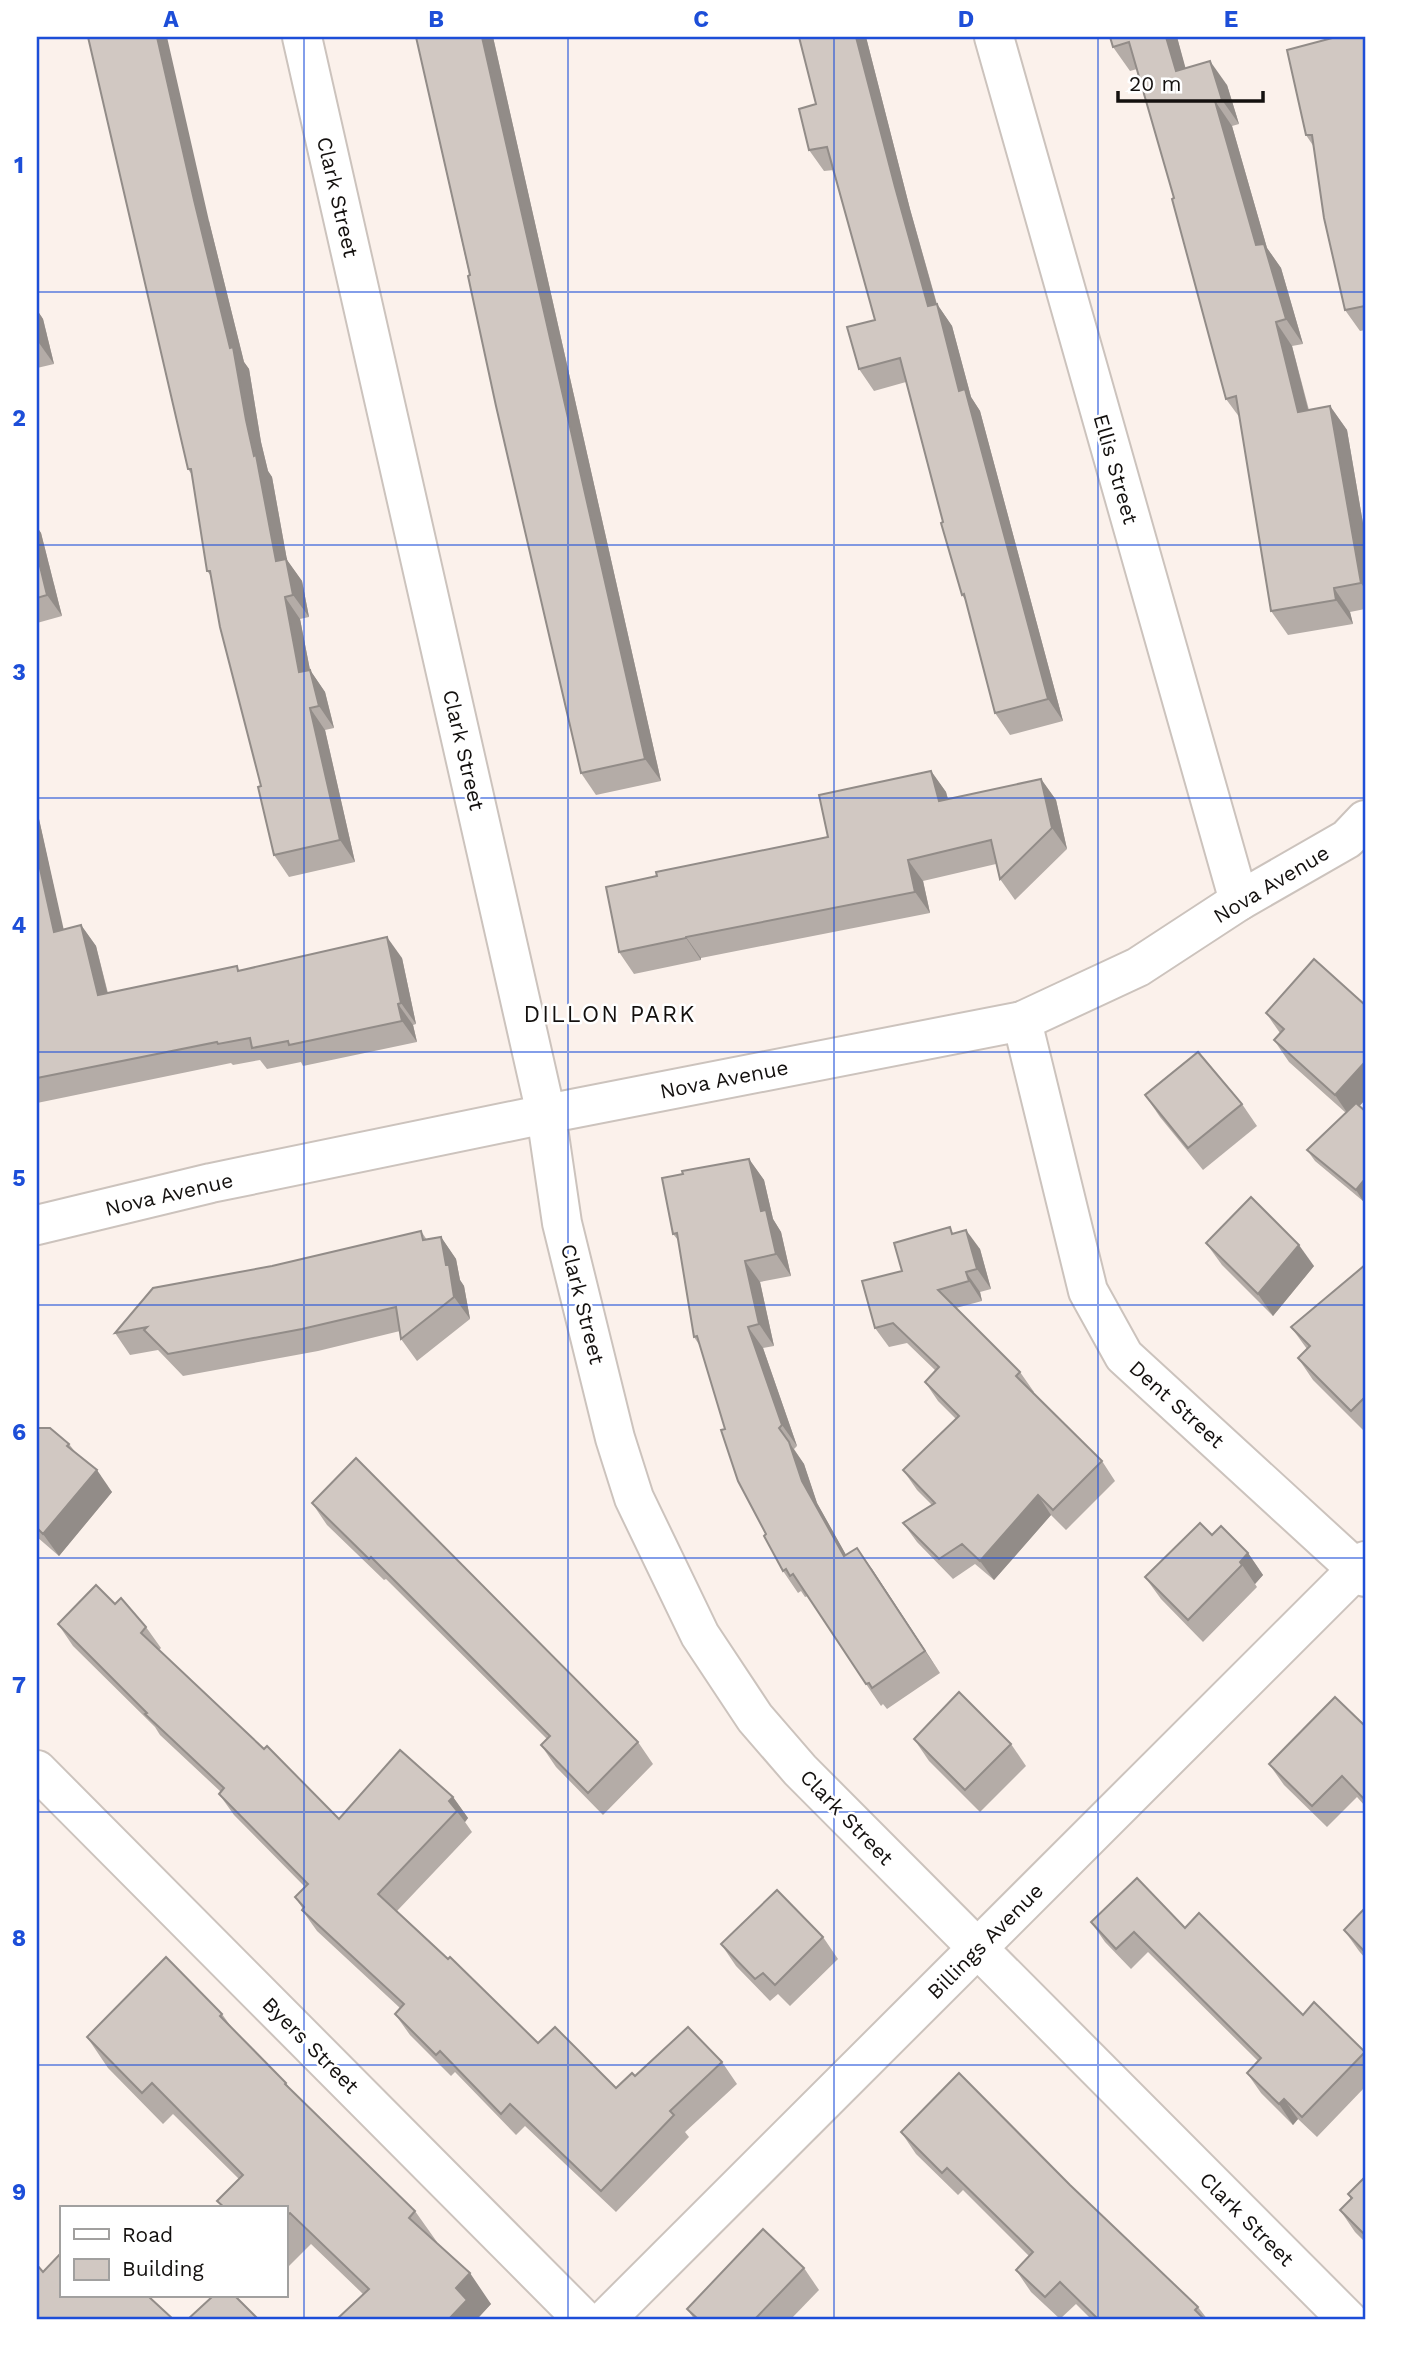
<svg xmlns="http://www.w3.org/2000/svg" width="1402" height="2357" font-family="'Work Sans',sans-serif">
<rect width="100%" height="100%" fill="#fbf1eb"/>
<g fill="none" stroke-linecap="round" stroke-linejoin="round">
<g stroke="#ccc3bd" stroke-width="42">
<g id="street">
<polyline points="302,37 546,1114 562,1223 615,1438 634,1498 700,1635 755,1718 800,1770 1348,2320"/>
<polyline points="994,37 1239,901"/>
<polyline points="1022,1021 1088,1291 1124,1356 1365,1577"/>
<polyline points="37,1225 211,1183 546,1114 1022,1021 1138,967 1239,901 1347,839 1365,820"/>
<polyline points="37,1770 584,2320"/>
<polyline points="605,2320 1365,1561"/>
</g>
</g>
<use href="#street" stroke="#fff" stroke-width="38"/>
</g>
<g fill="#b4aca7">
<polygon points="416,37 493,37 661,781 596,795 581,773"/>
<polygon points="799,37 866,37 910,209 937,304 952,326 971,397 980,411 1063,721 1010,735 995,713 966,601 962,595 906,382 874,391 859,369 875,320 834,170 824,171 809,150 816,104"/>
<polygon points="1110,37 1177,37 1185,68 1227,85 1239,124 1232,126 1267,248 1281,268 1303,344 1292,346 1309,410 1330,406 1347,430 1365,535 1365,609 1350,612 1353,624 1288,635 1271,611 1240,418 1226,399 1174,198 1137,69 1130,71 1113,47"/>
<polygon points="1365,37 1365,330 1360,331 1345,310 1314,147 1306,135"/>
<polygon points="209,221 244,362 249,369 261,442 268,471 272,477 287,560 302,581 309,617 300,619 310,670 325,692 334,728 325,730 355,862 289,877 274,855 261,786 211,576 207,571 192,475 188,469"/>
<polygon points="37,310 43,319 54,364 37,368"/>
<polygon points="37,527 41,533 62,616 37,623"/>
<polygon points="931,771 946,792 948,799 1041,779 1056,800 1067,849 1015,900 1000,879 996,864 923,881 930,913 701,958 701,960 634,974 619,952 657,876 828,837"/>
<polygon points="37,810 63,930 81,925 96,946 108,993 240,970 402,958 416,1024 413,1025 417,1042 303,1066 301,1062 267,1069 260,1060 233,1065 231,1063 37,1103"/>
<polygon points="1314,959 1360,1106 1365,1111 1365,1199 1363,1201 1315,1161 1307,1150 1346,1113 1289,1062 1274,1040 1280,1033 1266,1013"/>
<polygon points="1145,1095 1242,1104 1257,1126 1203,1170 1160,1117"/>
<polygon points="749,1159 764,1180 773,1219 781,1232 791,1276 760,1282 774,1346 763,1348 797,1446 794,1449 804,1464 817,1503 846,1555 872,1569 940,1673 887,1709 883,1704 881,1706 866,1684 808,1596 805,1597 801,1591 798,1593 783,1571 766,1534 725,1429 700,1346 694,1337 678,1240 673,1234 683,1174"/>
<polygon points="421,1231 427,1240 441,1237 456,1259 460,1280 464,1286 470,1319 417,1361 401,1339 400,1331 318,1351 183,1376 158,1350 130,1355 115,1333 272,1266"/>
<polygon points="954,1233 980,1249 991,1289 980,1292 982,1301 956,1308 1020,1372 1034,1392 1033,1392 1102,1461 1115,1481 1066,1530 1051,1515 994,1580 975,1564 953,1579 917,1542 903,1523 932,1505 917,1490 903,1470 956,1419 938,1401 925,1382 936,1371 907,1343 889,1347 875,1328 902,1271"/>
<polygon points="1206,1243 1314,1266 1273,1316 1222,1265"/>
<polygon points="1365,1265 1365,1432 1313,1380 1298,1358 1307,1349 1291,1327"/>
<polygon points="37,1428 69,1444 76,1453 112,1492 59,1556 37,1537"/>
<polygon points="312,1503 638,1742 653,1764 603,1815 556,1767 541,1745 547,1739 386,1579 384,1580 327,1525"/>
<polygon points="1248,1553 1263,1575 1255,1584 1257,1587 1203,1642 1161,1599 1145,1577"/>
<polygon points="115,1604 146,1627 161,1648 159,1650 339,1819 453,1797 468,1818 465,1822 472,1832 397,1911 538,2043 616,2088 635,2076 722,2062 737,2084 685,2132 689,2137 616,2212 525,2126 516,2135 455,2072 451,2076 410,2035 395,2014 400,2008 317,1931 302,1910 303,1909 295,1897 305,1887 234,1815 219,1794 221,1792 160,1735 155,1727 73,1646 58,1624"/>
<polygon points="1365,1726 1365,1806 1357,1797 1327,1827 1284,1785 1269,1764"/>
<polygon points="914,1739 1011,1744 1026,1766 980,1812 929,1761"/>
<polygon points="1365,1908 1365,1958 1359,1951 1344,1930"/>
<polygon points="1091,1922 1185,1928 1303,2015 1365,2052 1365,2087 1317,2137 1298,2119 1293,2125 1261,2093 1247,2073 1258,2061 1148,1952 1131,1969 1105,1942"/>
<polygon points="823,1937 838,1959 790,2006 778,1994 770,2001 736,1966 721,1944"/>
<polygon points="222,2014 232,2028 286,2083 293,2093 415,2211 437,2242 436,2243 491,2304 479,2317 363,2294 311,2244 285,2270 285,2208 223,2208 217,2201 239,2179 173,2114 163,2124 108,2068 87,2037"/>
<polygon points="901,2132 1070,2185 1198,2307 1208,2320 1092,2320 1076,2304 1060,2319 1031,2292 1016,2270 1029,2256 963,2190 958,2195 916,2154"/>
<polygon points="1365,2177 1365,2242 1355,2232 1340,2210 1351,2199 1348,2194"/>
<polygon points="804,2268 819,2290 790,2320 695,2320 687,2309"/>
</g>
<g fill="#928c88">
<polygon points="157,37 167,37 209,221 244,362 249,369 261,442 268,471 272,477 287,560 302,581 309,617 293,595 276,561 230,348 194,200"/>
<polygon points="482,37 493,37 661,781 645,759"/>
<polygon points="856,37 866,37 910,209 941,320 937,304 952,326 971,397 980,411 1063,721 1048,699 959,391 928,306 895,187"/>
<polygon points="1166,37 1177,37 1193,95 1176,71"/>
<polygon points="1210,61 1227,85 1239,124 1222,100"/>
<polygon points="1215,101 1232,126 1267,248 1281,268 1303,344 1286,319 1256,245"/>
<polygon points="37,310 43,319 54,364 39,343 37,335"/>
<polygon points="1276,322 1292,346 1315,437 1298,412"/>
<polygon points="1330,406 1347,430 1365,535 1365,589 1361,583"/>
<polygon points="37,527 41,533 62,616 47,595 37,554"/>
<polygon points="1334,588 1350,612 1353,624 1336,600"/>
<polygon points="285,597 300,619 310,670 325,692 334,728 319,706 299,672"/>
<polygon points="310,708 325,730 355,862 340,840"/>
<polygon points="931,771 946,792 954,823 939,801"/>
<polygon points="1041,779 1056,800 1067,849 1052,828"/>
<polygon points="37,810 69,953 54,932 37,855"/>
<polygon points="908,860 923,881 930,913 915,892"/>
<polygon points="81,925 96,946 113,1016 98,995"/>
<polygon points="387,937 402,958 416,1024 401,1003"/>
<polygon points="686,937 701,958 701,960 686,938"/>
<polygon points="398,1004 413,1025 417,1042 402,1021"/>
<polygon points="1365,1062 1365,1100 1350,1117 1335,1095"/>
<polygon points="749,1159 764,1180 773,1219 781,1232 791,1276 776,1254 761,1211"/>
<polygon points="1365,1179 1365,1199 1363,1201 1356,1190"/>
<polygon points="966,1230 980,1249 991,1289 977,1269"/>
<polygon points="441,1237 456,1259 460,1280 464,1286 470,1319 454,1297 446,1265"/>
<polygon points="1299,1245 1314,1266 1273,1316 1258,1294"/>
<polygon points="745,1261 760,1282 774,1346 759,1324"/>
<polygon points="966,1272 980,1292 982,1301 969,1281"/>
<polygon points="748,1327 763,1348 797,1446 782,1425"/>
<polygon points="779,1428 804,1464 817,1503 859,1578 844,1556 802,1481"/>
<polygon points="97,1470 112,1492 59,1556 43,1534"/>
<polygon points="1038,1495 1051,1515 994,1580 980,1561"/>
<polygon points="857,1548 872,1569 940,1673 925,1651"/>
<polygon points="1248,1553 1263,1575 1255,1584 1240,1562"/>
<polygon points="453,1797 468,1818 465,1822 449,1801"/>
<polygon points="1284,2099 1298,2119 1293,2125 1279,2104"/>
<polygon points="470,2273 491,2304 479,2317 482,2320 448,2320 456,2288"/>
</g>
<g fill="#d1c8c2" stroke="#928c88" stroke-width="2">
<polygon points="88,37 157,37 194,200 230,348 233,347 246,420 254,456 256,455 276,561 286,559 293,595 285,597 299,672 310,670 319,706 310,708 340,840 274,855 258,787 261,786 220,627 210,571 207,571 191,469 188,469"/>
<polygon points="416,37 482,37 645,759 581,773 496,406 468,276 470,275"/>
<polygon points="799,37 856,37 895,187 928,306 937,304 959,391 965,389 1048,699 995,713 964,594 962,595 941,523 943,522 900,358 859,369 847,327 875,320 827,147 809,150 799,109 816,104"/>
<polygon points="1110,37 1166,37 1176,71 1210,61 1222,100 1215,101 1256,245 1264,244 1286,319 1276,322 1298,412 1330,406 1361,583 1334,588 1336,600 1271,611 1236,396 1226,399 1172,199 1174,198 1129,42 1113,47"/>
<polygon points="1336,37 1365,37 1365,306 1345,310 1324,218 1312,135 1306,135 1287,50"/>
<polygon points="37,554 47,595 37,598"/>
<polygon points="931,771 939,801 1041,779 1052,828 1000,879 991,840 908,860 915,892 686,937 686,938 619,952 606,887 657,876 656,872 828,837 819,795"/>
<polygon points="37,855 54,932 81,925 98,995 237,966 238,971 387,937 401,1003 398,1004 402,1021 289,1045 288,1041 252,1048 250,1038 218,1044 217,1042 37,1078"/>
<polygon points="1314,959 1365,1005 1365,1062 1335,1095 1274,1040 1284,1029 1266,1013"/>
<polygon points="1198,1052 1242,1104 1188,1148 1145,1095"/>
<polygon points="1356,1103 1365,1111 1365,1179 1356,1190 1307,1150"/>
<polygon points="749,1159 761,1211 766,1210 776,1254 745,1261 759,1324 748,1327 782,1425 779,1428 789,1442 802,1481 844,1556 857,1548 925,1651 872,1688 869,1683 866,1684 793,1574 790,1576 786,1569 783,1571 764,1536 766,1534 738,1481 721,1430 725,1429 697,1336 694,1337 677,1233 673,1234 662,1178 683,1174 682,1171"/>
<polygon points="1251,1197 1299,1245 1258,1294 1206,1243"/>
<polygon points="950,1227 952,1234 966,1230 977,1269 966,1272 969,1281 938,1290 1020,1372 1016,1376 1102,1461 1053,1510 1038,1495 980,1561 962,1544 939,1559 903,1523 935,1503 903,1470 959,1416 925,1382 939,1367 893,1323 875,1328 862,1281 902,1271 894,1243"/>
<polygon points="421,1231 423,1240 441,1237 446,1265 449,1265 454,1297 401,1339 396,1307 302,1329 168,1354 144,1330 147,1327 115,1333 153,1288 272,1266"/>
<polygon points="1365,1265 1365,1397 1351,1411 1298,1358 1310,1346 1291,1327"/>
<polygon points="37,1428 50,1428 69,1444 67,1446 97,1470 43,1534 37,1528"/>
<polygon points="356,1458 638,1742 588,1793 541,1745 550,1736 371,1557 369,1559 312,1503"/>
<polygon points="1200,1523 1212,1535 1221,1526 1248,1553 1240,1562 1242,1565 1188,1620 1145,1577"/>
<polygon points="96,1585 115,1604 121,1598 146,1627 141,1633 264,1749 267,1746 339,1819 400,1750 453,1797 449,1801 457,1811 378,1894 448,1959 450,1957 538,2043 555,2027 616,2088 632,2073 635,2076 688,2027 722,2062 670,2111 674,2115 601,2191 510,2104 501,2114 440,2051 436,2055 395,2014 404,2004 302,1910 304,1907 295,1897 308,1884 219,1794 224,1788 145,1714 147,1713 58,1624"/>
<polygon points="959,1692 1011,1744 965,1790 914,1739"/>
<polygon points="1335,1697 1365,1726 1365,1800 1342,1776 1312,1806 1269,1764"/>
<polygon points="1137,1878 1185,1928 1199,1913 1303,2015 1314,2002 1365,2052 1302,2117 1284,2099 1279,2104 1247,2073 1261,2058 1134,1932 1116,1949 1091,1922"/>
<polygon points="777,1890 823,1937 775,1985 763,1973 755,1979 721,1944"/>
<polygon points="1365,1908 1365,1952 1344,1930"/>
<polygon points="166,1957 222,2014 220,2016 286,2083 285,2084 415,2211 409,2218 470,2273 456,2288 467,2300 448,2320 336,2320 369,2289 290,2213 285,2217 285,2208 225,2208 217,2201 243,2175 152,2083 142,2093 87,2037"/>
<polygon points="959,2073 1070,2185 1198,2307 1195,2310 1205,2320 1099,2320 1060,2282 1045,2297 1016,2270 1033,2252 947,2168 942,2173 901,2132"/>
<polygon points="1365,2177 1365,2235 1340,2210 1352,2198 1348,2194"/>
<polygon points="763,2229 804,2268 754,2320 699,2320 687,2309"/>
<polygon points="61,2253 61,2296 148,2296 174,2320 37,2320 37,2265 43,2272"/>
<polygon points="213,2296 235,2296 259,2320 187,2320"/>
</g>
<path fill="none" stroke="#1d4ed8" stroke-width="2" stroke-opacity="0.55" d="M 304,37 L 304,2320M 568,37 L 568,2320M 834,37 L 834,2320M 1098,37 L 1098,2320M 37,292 L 1365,292M 37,545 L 1365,545M 37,798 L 1365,798M 37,1052 L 1365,1052M 37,1305 L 1365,1305M 37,1558 L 1365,1558M 37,1812 L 1365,1812M 37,2065 L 1365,2065"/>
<g text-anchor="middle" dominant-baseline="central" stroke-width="5" stroke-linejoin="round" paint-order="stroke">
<g font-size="21" fill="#14110f" stroke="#fff">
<text transform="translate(338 197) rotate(77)">Clark Street</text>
<text transform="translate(1116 469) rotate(74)">Ellis Street</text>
<text transform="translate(464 750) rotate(77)">Clark Street</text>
<text transform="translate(1271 884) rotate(-31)">Nova Avenue</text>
<text transform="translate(724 1079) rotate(-11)">Nova Avenue</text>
<text transform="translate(169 1194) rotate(-13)">Nova Avenue</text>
<text transform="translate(583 1304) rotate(76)">Clark Street</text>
<text transform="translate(1177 1404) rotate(42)">Dent Street</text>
<text transform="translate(847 1817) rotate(46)">Clark Street</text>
<text transform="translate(985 1941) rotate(-45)">Billings Avenue</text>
<text transform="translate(311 2045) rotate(45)">Byers Street</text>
<text transform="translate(1247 2219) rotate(45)">Clark Street</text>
</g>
<g font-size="23" letter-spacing="2" fill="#14110f" stroke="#fff">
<text x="610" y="1014">DILLON PARK</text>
</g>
</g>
<rect width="1402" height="2357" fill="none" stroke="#ffffff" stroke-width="77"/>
<rect x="60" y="2206" width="228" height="91" fill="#ffffff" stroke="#a1a09f" stroke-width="2"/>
<rect x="74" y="2229" width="35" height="10" fill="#ffffff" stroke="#a1a09f" stroke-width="2"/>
<text x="122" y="2242" font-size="21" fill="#14110f">Road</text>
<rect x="74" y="2259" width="35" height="21" fill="#d1c8c2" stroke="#a1a09f" stroke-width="2"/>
<text x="122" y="2276" font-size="21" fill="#14110f">Building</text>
<path d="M1118 91v10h145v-10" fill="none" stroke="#14110f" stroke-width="3.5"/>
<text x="1129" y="91" font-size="21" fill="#14110f" stroke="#ffffff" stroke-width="5" paint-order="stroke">20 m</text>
<rect x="38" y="38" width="1326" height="2280" fill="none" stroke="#1d4ed8" stroke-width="2.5"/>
<g font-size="23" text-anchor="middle" font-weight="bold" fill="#1d4ed8">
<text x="171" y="27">A</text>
<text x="436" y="27">B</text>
<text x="701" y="27">C</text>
<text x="966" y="27">D</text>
<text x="1231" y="27">E</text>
<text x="19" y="173">1</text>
<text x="19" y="426">2</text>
<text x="19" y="680">3</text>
<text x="19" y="933">4</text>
<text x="19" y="1186">5</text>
<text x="19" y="1440">6</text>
<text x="19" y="1693">7</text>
<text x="19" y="1946">8</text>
<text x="19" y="2200">9</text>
</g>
</svg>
